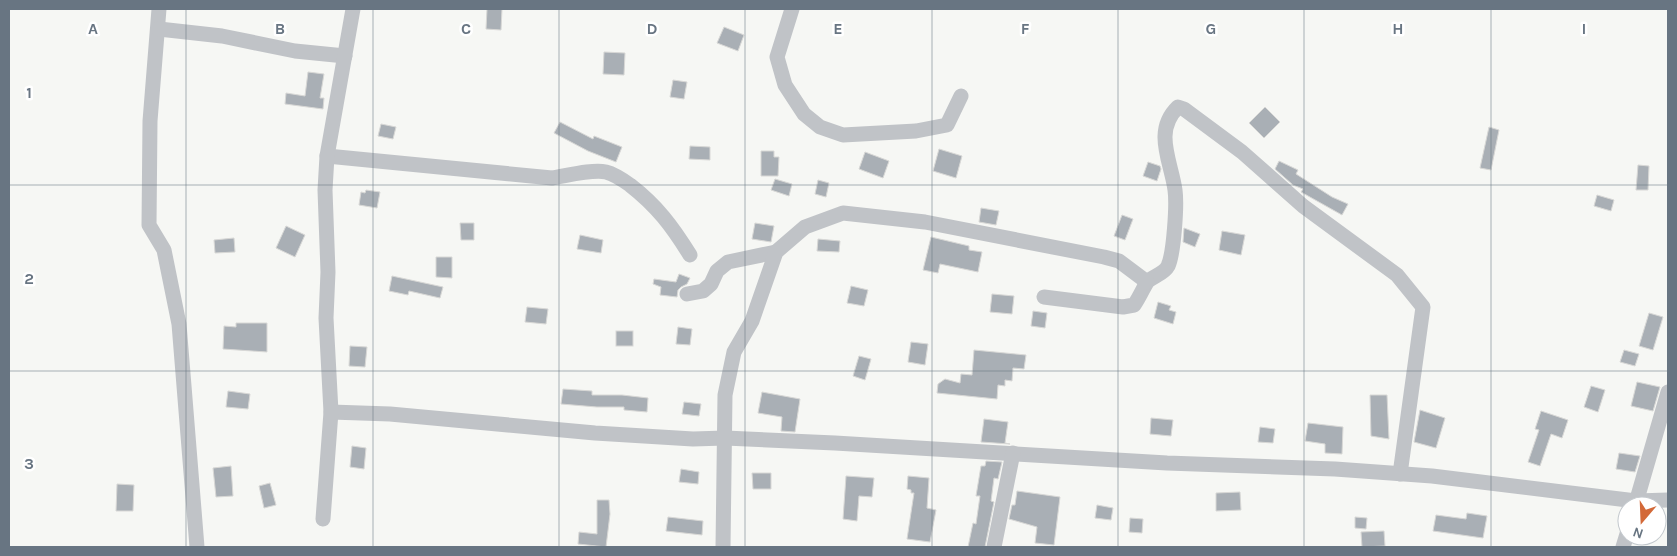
<svg xmlns="http://www.w3.org/2000/svg" width="1677" height="556" font-family="Karla,sans-serif">
<rect width="100%" height="100%" fill="#f6f7f4"/>
<g fill="#a9afb5" stroke="#d8d8d6">
<polygon points="487,9 502,9 501,30 486,29"/>
<polygon points="724,27 744,35 738,51 717,43"/>
<polygon points="604,52 625,53 624,75 603,74"/>
<polygon points="308,72 324,74 320,98 324,98 323,109 285,104 286,93 305,96"/>
<polygon points="673,80 687,82 684,99 670,97"/>
<polygon points="1265,107 1280,122 1264,138 1249,123"/>
<polygon points="560,122 593,139 594,136 622,147 616,162 588,151 554,133"/>
<polygon points="381,124 396,127 393,139 378,136"/>
<polygon points="1489,127 1499,130 1491,170 1480,168"/>
<polygon points="690,146 710,147 710,160 689,159"/>
<polygon points="939,149 962,156 956,178 933,171"/>
<polygon points="761,151 774,151 774,157 779,157 778,176 761,176"/>
<polygon points="865,152 889,161 883,178 859,169"/>
<polygon points="1279,161 1298,170 1296,174 1332,197 1348,204 1342,215 1301,192 1303,189 1293,185 1275,169"/>
<polygon points="1148,162 1160,166 1161,169 1157,181 1143,176"/>
<polygon points="1638,165 1649,166 1648,190 1636,190"/>
<polygon points="775,179 792,184 789,196 771,190"/>
<polygon points="818,180 829,183 826,197 815,194"/>
<polygon points="366,190 380,192 377,208 359,205 361,192 365,193"/>
<polygon points="1597,195 1614,200 1611,211 1594,206"/>
<polygon points="981,208 999,211 996,225 979,222"/>
<polygon points="1122,215 1133,219 1125,240 1114,236"/>
<polygon points="460,223 474,223 474,240 461,240"/>
<polygon points="755,223 774,226 771,242 752,239"/>
<polygon points="286,226 305,235 295,257 276,248"/>
<polygon points="1184,228 1200,234 1195,247 1183,242"/>
<polygon points="1222,231 1245,235 1241,255 1219,250"/>
<polygon points="580,235 603,240 601,253 577,249"/>
<polygon points="931,237 969,246 969,250 982,252 978,272 940,264 938,273 923,270"/>
<polygon points="234,238 235,252 215,253 214,240"/>
<polygon points="818,239 840,241 839,252 817,251"/>
<polygon points="436,257 452,257 452,278 436,277"/>
<polygon points="679,274 690,278 687,284 681,287 678,290 677,297 660,295 661,287 653,284 654,279 676,282"/>
<polygon points="392,276 443,287 440,298 409,291 408,295 389,291"/>
<polygon points="851,286 868,290 864,306 847,303"/>
<polygon points="992,294 1014,296 1012,314 990,312"/>
<polygon points="1158,302 1171,306 1169,310 1176,312 1173,324 1154,318"/>
<polygon points="527,307 548,309 546,324 525,322"/>
<polygon points="1033,311 1047,313 1045,328 1031,326"/>
<polygon points="1649,313 1663,317 1653,350 1639,346"/>
<polygon points="236,323 267,323 267,352 223,349 224,326 236,327"/>
<polygon points="678,327 692,329 690,345 676,344"/>
<rect x="616" y="331" width="17" height="15"/>
<polygon points="911,342 928,344 925,365 908,362"/>
<polygon points="350,346 367,347 365,367 349,366"/>
<polygon points="974,350 1026,355 1024,369 1013,368 1012,381 1005,380 1005,386 998,385 997,399 937,393 938,384 945,379 960,383 961,374 972,375"/>
<polygon points="1624,350 1639,354 1635,366 1620,362"/>
<polygon points="859,356 871,359 865,380 853,376"/>
<polygon points="1637,382 1660,387 1653,411 1631,406"/>
<polygon points="1591,386 1605,390 1598,412 1584,407"/>
<polygon points="563,389 592,391 592,395 622,395 648,398 647,412 624,410 624,407 597,407 561,404"/>
<polygon points="228,391 250,394 248,409 226,407"/>
<polygon points="762,392 800,399 795,432 781,431 782,417 758,413"/>
<polygon points="1370,395 1387,395 1389,439 1371,436"/>
<polygon points="684,402 701,404 699,416 682,414"/>
<polygon points="1420,410 1445,418 1436,448 1414,442"/>
<polygon points="1541,411 1568,420 1562,438 1551,434 1540,466 1528,462 1539,430 1535,429"/>
<polygon points="1151,418 1173,420 1171,436 1150,434"/>
<polygon points="984,419 1008,422 1005,443 1010,444 981,442"/>
<polygon points="1308,423 1343,427 1342,454 1325,453 1325,444 1305,441"/>
<polygon points="1260,427 1275,429 1273,443 1258,442"/>
<polygon points="352,446 366,448 364,469 350,467"/>
<polygon points="1619,453 1640,456 1635,472 1616,469"/>
<polygon points="986,461 1002,462 998,479 994,478 991,501 994,502 985,547 968,547 973,523 976,524 980,496 976,496 981,466 985,466"/>
<polygon points="231,466 233,496 216,497 213,468"/>
<polygon points="681,469 699,472 698,484 679,482"/>
<polygon points="752,473 771,473 771,489 753,489"/>
<polygon points="846,476 874,478 872,497 859,496 857,521 843,519"/>
<polygon points="908,476 929,478 927,508 936,510 930,542 907,539 914,493 911,493 911,490 907,489"/>
<polygon points="270,483 276,505 264,508 259,486"/>
<polygon points="117,484 134,485 133,511 116,511"/>
<polygon points="1017,491 1060,497 1054,545 1035,543 1037,527 1009,519 1012,505 1015,505"/>
<polygon points="1240,492 1241,510 1216,511 1216,493"/>
<polygon points="597,500 609,500 610,514 606,547 578,544 579,532 597,534"/>
<polygon points="1097,505 1113,508 1111,520 1095,518"/>
<polygon points="1467,513 1487,516 1483,538 1433,531 1436,515 1466,519"/>
<polygon points="668,517 703,521 702,535 666,531"/>
<polygon points="1355,517 1367,518 1366,529 1355,528"/>
<polygon points="1130,518 1143,519 1142,533 1129,532"/>
<polygon points="1384,531 1385,546 1362,547 1361,532"/>
</g>
<g fill="none" stroke-linecap="round" stroke-linejoin="round">
<g stroke="#c0c3c7" stroke-width="15">
<polyline points="159,9 150,121 149,225 164,250 179,324 197,547"/>
<polyline points="792,9 777,57 785,85 804,114 820,127 843,135 916,131 947,125 961,96"/>
<polyline points="159,29 222,36 295,51 345,56"/>
<path d="M 327,156 L 552,178 C 566,176 592,169 606,172 C 614,174 623,180 630,185 C 657,206 672,226 690,255"/>
<polyline points="687,294 703,291 711,284 717,271 728,262 776,252"/>
<path d="M 1044,297 L 1123,307 L 1134,305 C 1138,300 1145,285 1147,282 C 1153,276 1164,274 1168,266 C 1174,253 1177,204 1175,190 C 1171,161 1153,131 1178,107 L 1184,109 L 1242,152 L 1303,206 L 1397,275 L 1423,307 L 1400,474"/>
<polyline points="331,412 390,414 595,433 693,439 725,438 835,443 1167,463 1335,469 1432,476 1636,501 1668,500"/>
<polyline points="1635,506 1668,392"/>
<polyline points="323,519 331,412 326,318 328,272 325,190 327,156 353,9"/>
<polyline points="723,547 725,395 734,352 752,321 776,252 805,227 843,213 925,222 1104,257 1119,261 1147,282"/>
<polyline points="994,547 1013,453"/>
<polyline points="1623,547 1627,534"/>
</g>
</g>
<path fill="none" stroke="#687582" stroke-width="1" stroke-opacity="0.55" d="M 186,9 L 186,547M 373,9 L 373,547M 559,9 L 559,547M 745,9 L 745,547M 932,9 L 932,547M 1118,9 L 1118,547M 1304,9 L 1304,547M 1491,9 L 1491,547M 9,185 L 1668,185M 9,371 L 1668,371"/>
<g font-size="16" text-anchor="middle" font-weight="bold" fill="#687582" stroke="#fff" stroke-width="5" stroke-linejoin="round" paint-order="stroke">
<text x="93" y="34">A</text>
<text x="280" y="34">B</text>
<text x="466" y="34">C</text>
<text x="652" y="34">D</text>
<text x="838" y="34">E</text>
<text x="1025" y="34">F</text>
<text x="1211" y="34">G</text>
<text x="1398" y="34">H</text>
<text x="1584" y="34">I</text>
<text x="29" y="98">1</text>
<text x="29" y="284">2</text>
<text x="29" y="469">3</text>
</g>
<rect width="1677" height="556" fill="none" stroke="#687582" stroke-width="20"/>
<g transform="translate(1642 521) rotate(199)"><circle r="24" fill="#ffffff" stroke="#c3c8cd"/>
<path d="M0-4L9 19L0 12L-9 19Z" fill="#d36938"/>
<text y="-8" font-size="14" font-weight="bold" text-anchor="middle" fill="#687582">N</text>
</g>
</svg>
